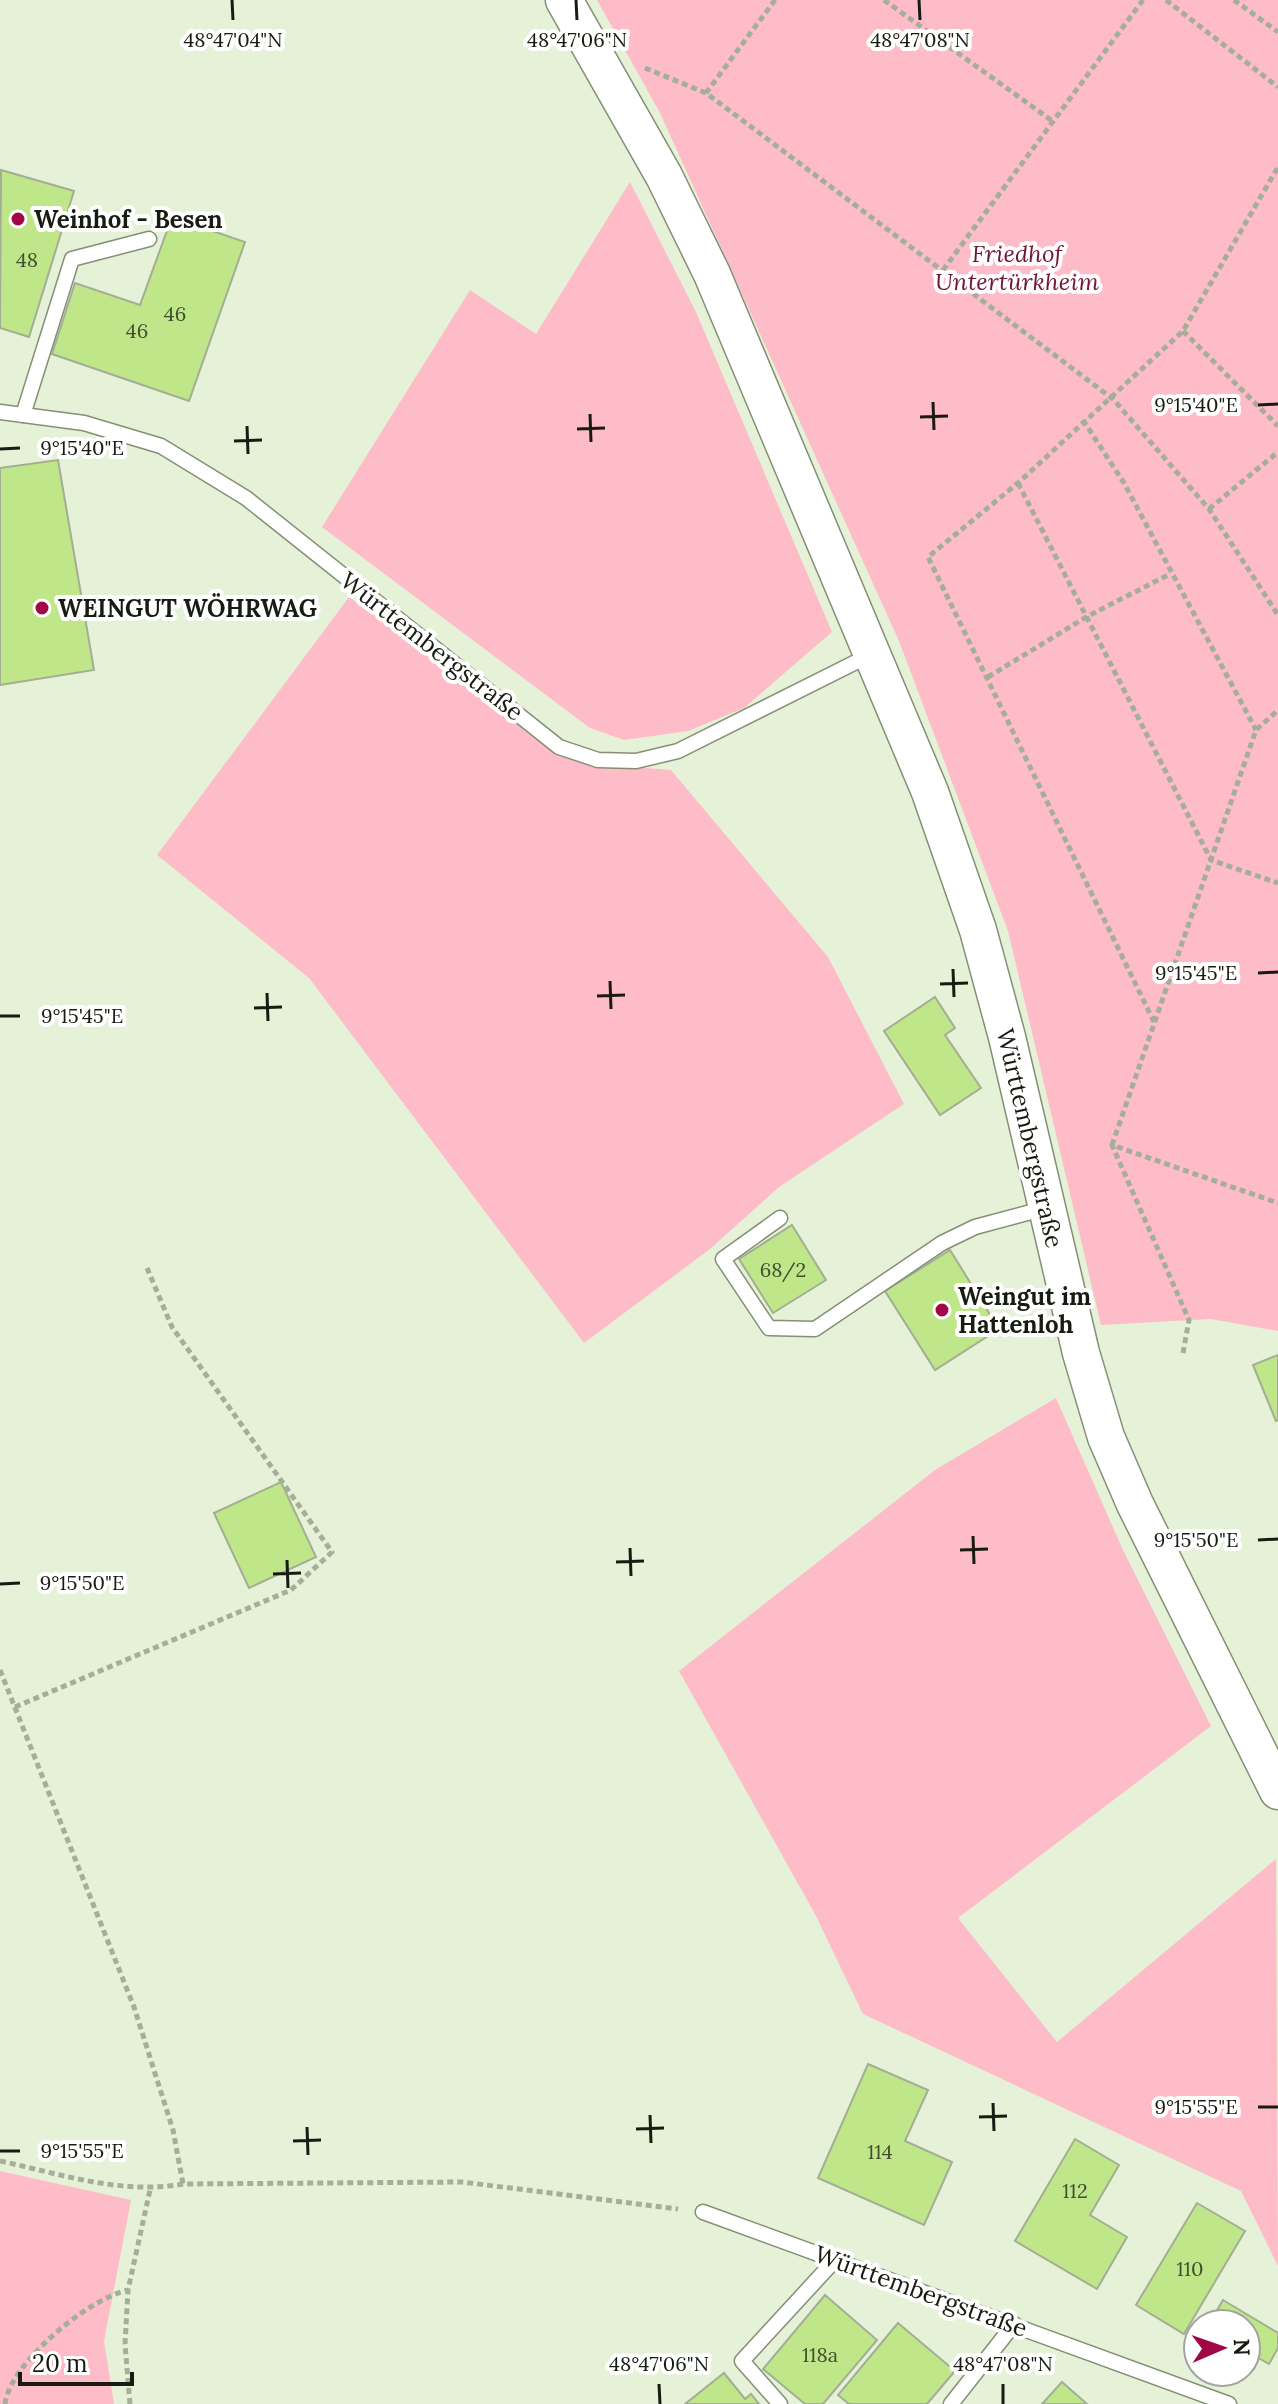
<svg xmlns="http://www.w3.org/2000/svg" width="1278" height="2404" font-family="Lora,serif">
<rect width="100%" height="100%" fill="#e5f2d7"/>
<g fill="#febcc8">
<polygon points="597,0 1278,0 1278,1331 1211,1319 1101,1325 1008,931 899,641 660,113"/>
<polygon points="630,182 696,312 832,632 744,708 688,731 624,740 590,728 322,527 470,290 536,334"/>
<polygon points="349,597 583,763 671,770 828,957 904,1104 779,1187 710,1249 584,1343 309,978 157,855"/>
<polygon points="1056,1398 1123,1550 1211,1726 958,1918 1057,2042 1276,1859 1278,2266 1241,2191 863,2014 815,1914 679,1671 935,1470"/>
<polygon points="0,2171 131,2200 104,2341 114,2404 0,2404"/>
</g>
<g fill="#bfe789" stroke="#a3ae95" stroke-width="2">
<polygon points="1,170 74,191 29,337 0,328"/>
<polygon points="172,217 245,242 189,401 52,354 75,283 140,305"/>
<polygon points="58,460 94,670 0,685 0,468"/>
<polygon points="935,997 955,1028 945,1035 981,1088 940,1115 884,1031"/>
<polygon points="792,1225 826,1280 773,1313 739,1259"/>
<polygon points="950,1250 999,1329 935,1370 885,1291"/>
<polygon points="1278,1355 1278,1420 1276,1421 1253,1365"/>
<polygon points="281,1482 316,1557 249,1588 214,1513"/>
<polygon points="868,2064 928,2090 905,2141 952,2162 924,2225 818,2178"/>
<polygon points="1075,2139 1119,2165 1090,2215 1127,2237 1097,2289 1015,2241"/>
<polygon points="1197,2203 1245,2231 1184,2334 1136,2305"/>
<polygon points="825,2295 877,2340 823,2404 805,2404 763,2369"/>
<polygon points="1223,2300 1278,2333 1278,2348 1269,2364 1246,2351 1246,2324 1209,2324"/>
<polygon points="898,2323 955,2371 927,2404 849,2404 838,2395"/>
<polygon points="724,2373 745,2399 751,2394 759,2404 685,2404"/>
<polygon points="1062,2382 1087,2404 1042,2404"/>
</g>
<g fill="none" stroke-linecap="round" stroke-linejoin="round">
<g stroke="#848f76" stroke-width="17">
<g id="service">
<polyline points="0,412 84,423 161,446 246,498 559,747 598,760 636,761 678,751 872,654"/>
<polyline points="23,415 72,259 149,239"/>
<polyline points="780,1218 723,1259 769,1328 815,1329 942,1243 975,1227 1046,1208"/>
<polyline points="703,2212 1229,2404"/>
<polyline points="780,2404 742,2361 835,2260"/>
<polyline points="951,2404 1014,2324"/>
</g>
</g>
<g stroke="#848f76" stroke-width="39">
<polyline id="tertiary" points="564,0 664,176 712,274 930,792 978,930 1007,1037 1081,1353 1106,1437 1135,1504 1278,1791"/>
</g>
<g stroke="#a4ae99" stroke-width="5" stroke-dasharray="6 4" stroke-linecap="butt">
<polyline points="884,0 1051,120"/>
<polyline points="1166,0 1278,87"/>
<polyline points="1234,0 1278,32"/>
<polyline points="645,68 706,93 1113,399 1209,509 1278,615"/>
<polyline points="706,93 775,0"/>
<polyline points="943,270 1143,0"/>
<polyline points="1183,331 1278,426"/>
<polyline points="1083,420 1124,483 1256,730"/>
<polyline points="1018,483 1211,860 1278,883"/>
<polyline points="1209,509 1278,452"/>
<polyline points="988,677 1088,616 1170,574"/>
<polyline points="1154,1022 928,557 1018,483 1183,331 1278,167"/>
<polyline points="1112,1145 1256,730 1278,710"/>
<polyline points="1183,1353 1189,1320 1112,1145 1278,1203"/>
<polyline points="0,1670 134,2007 173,2130 183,2184"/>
<polyline points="15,1707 291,1590 332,1552 172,1327 147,1268"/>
<path d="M 0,2161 C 61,2174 121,2195 183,2184 L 462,2182 L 678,2209"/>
<path d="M 5,2404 C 10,2363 89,2298 128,2290"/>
<polyline points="130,2404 125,2344 128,2290 150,2190"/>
</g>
<use href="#service" stroke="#fff" stroke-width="14"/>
<use href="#tertiary" stroke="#fff" stroke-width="36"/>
</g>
<path fill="none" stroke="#171b11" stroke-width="3" d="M 232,0 L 233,20M 576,0 L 577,20M 919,0 L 920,20M 933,402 L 934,430M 1258,405 L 1278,404M 590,414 L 591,442M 920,417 L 948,416M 247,426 L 248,454M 577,429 L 605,428M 234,441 L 262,440M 0,449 L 20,448M 953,969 L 954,997M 1258,973 L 1278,972M 610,981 L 611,1009M 940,984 L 968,983M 267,993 L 268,1021M 597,996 L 625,995M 254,1008 L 282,1007M 0,1016 L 20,1016M 973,1536 L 974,1564M 1258,1540 L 1278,1539M 630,1548 L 631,1576M 960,1550 L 988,1549M 287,1560 L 288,1588M 616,1562 L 644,1561M 273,1574 L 301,1573M 0,1584 L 20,1583M 993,2103 L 994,2131M 1258,2107 L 1278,2107M 650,2115 L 651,2143M 979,2117 L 1007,2116M 307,2127 L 308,2155M 636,2129 L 664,2128M 293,2141 L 321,2140M 0,2151 L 20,2151M 659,2384 L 660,2404M 1003,2384 L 1003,2404"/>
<g fill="#a10646" stroke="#fff" stroke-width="3">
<circle cx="18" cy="219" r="8"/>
<circle cx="42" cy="608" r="8"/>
<circle cx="942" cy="1310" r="8"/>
</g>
<g text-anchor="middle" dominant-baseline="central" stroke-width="8" stroke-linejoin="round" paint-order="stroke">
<g font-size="20" fill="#414e2f">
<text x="27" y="259">48</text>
<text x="175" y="313">46</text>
<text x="137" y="330">46</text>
<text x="783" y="1269">68/2</text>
<text x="880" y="2151">114</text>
<text x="1075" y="2190">112</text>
<text x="1190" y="2268">110</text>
<text x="820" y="2354">118a</text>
</g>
<g font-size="24" font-weight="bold" fill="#171b11" stroke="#fff" text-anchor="start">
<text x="34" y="219">Weinhof - Besen</text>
<text x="58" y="608">WEINGUT WÖHRWAG</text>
<text x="958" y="1296">Weingut im<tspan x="958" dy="28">Hattenloh</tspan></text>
</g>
<g font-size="24" font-style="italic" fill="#721635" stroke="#fff">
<text x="1017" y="253">Friedhof<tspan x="1017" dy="28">Untertürkheim</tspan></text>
</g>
<g font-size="24" fill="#171b11" stroke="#fff">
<text transform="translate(432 646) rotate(38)">Württembergstraße</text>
<text transform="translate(1030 1138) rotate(77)">Württembergstraße</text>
<text transform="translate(921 2291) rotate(20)">Württembergstraße</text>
</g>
</g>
<g font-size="20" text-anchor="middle" fill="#171b11" stroke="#fff" stroke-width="8" stroke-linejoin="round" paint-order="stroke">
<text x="233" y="47">48°47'04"N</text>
<text x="577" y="47">48°47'06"N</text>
<text x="920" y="47">48°47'08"N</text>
<text x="1196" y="412">9°15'40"E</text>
<text x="82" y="455">9°15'40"E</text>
<text x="1196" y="980">9°15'45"E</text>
<text x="82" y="1023">9°15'45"E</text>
<text x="1196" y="1547">9°15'50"E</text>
<text x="82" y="1590">9°15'50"E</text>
<text x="1196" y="2114">9°15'55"E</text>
<text x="82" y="2158">9°15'55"E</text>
<text x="659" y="2371">48°47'06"N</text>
<text x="1003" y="2371">48°47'08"N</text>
</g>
<g transform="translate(1222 2348) rotate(88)"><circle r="38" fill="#ffffff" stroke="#a2a4a0" stroke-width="2"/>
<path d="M0-6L14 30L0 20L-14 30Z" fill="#a10646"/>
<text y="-12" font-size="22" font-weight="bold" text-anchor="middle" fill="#171b11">N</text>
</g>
<path d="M20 2372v12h112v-12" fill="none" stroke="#171b11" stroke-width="4"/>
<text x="32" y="2372" font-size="24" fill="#171b11" stroke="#ffffff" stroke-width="6" paint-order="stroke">20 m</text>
</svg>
